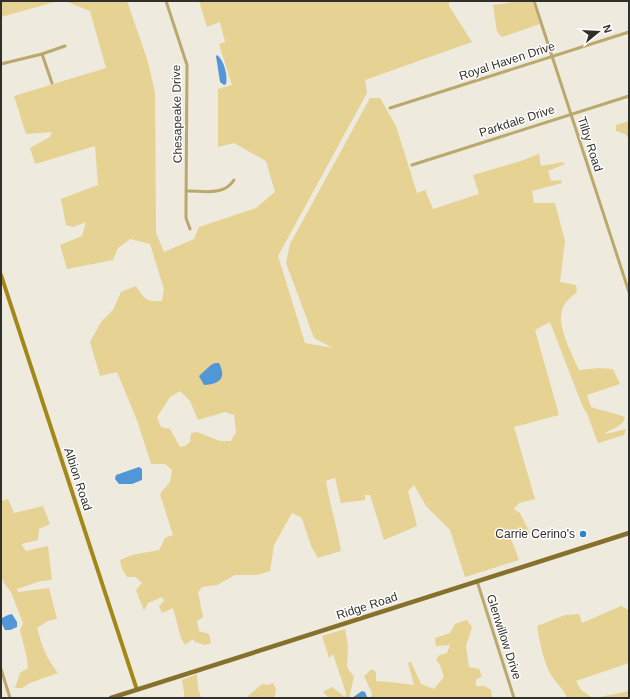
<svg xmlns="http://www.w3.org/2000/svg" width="630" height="699" font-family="Helvetica,sans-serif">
<rect width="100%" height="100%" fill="#eeeadd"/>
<g fill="#e6d293" fill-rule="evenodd">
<polygon points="1,1 58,1 1,17"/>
<path d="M 65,1 L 127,1 L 147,59 L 155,92 L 156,233 L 164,252 L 194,239 L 199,227 L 256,208 L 275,192 L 266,161 L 234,143 L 218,147 L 218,89 L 232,85 L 219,44 L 225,42 L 220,22 L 207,27 L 199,1 L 449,1 L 449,6 L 472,42 L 365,80 L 367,93 L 278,256 L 305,343 L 333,348 L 314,338 L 286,263 L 290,244 L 370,98 L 380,98 L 396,126 L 417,193 L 425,190 L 433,209 L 479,194 L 473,175 L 521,161 L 539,154 L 541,166 L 563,162 L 565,164 L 548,171 L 551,181 L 561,180 L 562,183 L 532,191 L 534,203 L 555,203 L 565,241 L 560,282 L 576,285 L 577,292 C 572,296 567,300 564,305 C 554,323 572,353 579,370 L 599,368 L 613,369 L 620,384 L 587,395 L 591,407 C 603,411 614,413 625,417 C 623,426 613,429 606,432 L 606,434 L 626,429 L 624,435 L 598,443 L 586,411 L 584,410 L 550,322 L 535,330 L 559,415 L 514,427 L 535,499 L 519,503 L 514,509 L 520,513 L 530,533 L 527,536 L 524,536 L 516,532 L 510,536 L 519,560 L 465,577 L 450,530 L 426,506 L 414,485 L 408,491 L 417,526 L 384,540 L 370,495 L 365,495 L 365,500 L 341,503 L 335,478 L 326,481 C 330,505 337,527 341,551 L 318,558 L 311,546 L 302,518 L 292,513 L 274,545 L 270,571 L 257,575 L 235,575 L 217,585 L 202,587 L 198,592 L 203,617 L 197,621 L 199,631 L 209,634 L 211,643 L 205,645 L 195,642 L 193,639 L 185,645 L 181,638 L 173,608 L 162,613 L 159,606 L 164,601 L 162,597 L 148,603 L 144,611 L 136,590 L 142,583 L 136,577 L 127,577 L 122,569 L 120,560 L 132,555 L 159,550 L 165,538 L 173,535 L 160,494 L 170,482 L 172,470 L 165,464 L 151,464 L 137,420 L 117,372 L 100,376 L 90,342 L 101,322 L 113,310 L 121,292 L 136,286 C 144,299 147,302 162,301 L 164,289 L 150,244 L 130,239 L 118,248 L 113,260 L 67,269 L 60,245 L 82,236 L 86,222 L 73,227 L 66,225 L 61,199 L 98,185 L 95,146 L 35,164 L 30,148 L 50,137 L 52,132 L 26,134 L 14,96 L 106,68 L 90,11 ZM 180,391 L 190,401 L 198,420 L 225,412 L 234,415 L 236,432 L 231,441 L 220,441 L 197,432 L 191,433 L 190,442 L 185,446 L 180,447 L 170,429 L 161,427 L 157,417 L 170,397 Z"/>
<polygon points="511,1 532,1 540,24 502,37 497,32 493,5 509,3"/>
<polygon points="629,121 629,138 625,134 616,131 616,125"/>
<path d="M 8,499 L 14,513 L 43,506 L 50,524 L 39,529 L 38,540 L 21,544 L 26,551 L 48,546 L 52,580 L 41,581 L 17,589 L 18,592 L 49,588 L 57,619 L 48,621 L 37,628 C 42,646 46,658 58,673 L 30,683 L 22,688 L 15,688 L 20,673 L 28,668 L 27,658 L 20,630 L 23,623 L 11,592 L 4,583 L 1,576 L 1,501 Z"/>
<path d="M 621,606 L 627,609 L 629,611 L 629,650 L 628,651 L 629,651 L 629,663 L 576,681 L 581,690 L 593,698 L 567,698 C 564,689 556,683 551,675 C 543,661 540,642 537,626 L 565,615 L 579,614 L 582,623 Z"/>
<polygon points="467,620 472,627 466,646 469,667 479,669 482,676 476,680 476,686 485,686 491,690 492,698 371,698 372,693 364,676 372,669 376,672 376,681 389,682 414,685 408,663 411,662 421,684 434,689 444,677 440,665 436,659 440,655 447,653 450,645 436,646 435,638 450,633 455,624"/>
<polygon points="345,629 348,646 347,667 354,677 349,698 329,698 323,692 332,687 345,697 346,693 333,654 329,658 322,636"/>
<polygon points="197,674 198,688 201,698 184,698 184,692 182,680"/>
<polygon points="273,683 276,689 275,696 271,698 246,698 262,684 268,685"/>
<polygon points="629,691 629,698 595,698"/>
</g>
<g fill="#5196d7">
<path d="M 217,55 C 224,60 228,76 226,84 L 224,85 L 220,82 L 216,56 Z"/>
<path d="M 215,363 L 219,363 C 227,379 219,384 204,385 L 199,376 L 200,375 L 211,365 Z"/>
<polygon points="139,467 142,469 142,480 132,484 119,484 115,479 116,475"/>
<polygon points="12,614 17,622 17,627 10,630 5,630 2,624 2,618 8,615"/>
<polygon points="362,691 365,692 367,697 365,698 352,698"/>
</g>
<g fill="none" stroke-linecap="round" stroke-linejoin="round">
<g stroke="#bba86d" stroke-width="3">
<polyline points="166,1 187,65 186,207 186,218 190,229"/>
<polyline points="534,1 629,292"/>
<polyline points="42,54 52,83"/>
<polyline points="1,64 42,54 65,46"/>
<polyline points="390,108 629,32"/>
<polyline points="412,165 629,96"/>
<path d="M 187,191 C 204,191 224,196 234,180"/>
<polyline points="477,581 514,698"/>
<polyline points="1,669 10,698"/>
</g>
<polyline stroke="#a48719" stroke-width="4" points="1,275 137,690"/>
<polyline stroke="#86712c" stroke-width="4.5" points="111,698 629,533"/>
</g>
<circle fill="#2984d1" stroke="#fff" stroke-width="1.5" cx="583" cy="534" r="4"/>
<g text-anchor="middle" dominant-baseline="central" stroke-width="3" stroke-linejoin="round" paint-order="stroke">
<g font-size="12" fill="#312f2a" stroke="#fff">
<text transform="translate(507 61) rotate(-18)">Royal Haven Drive</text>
<text transform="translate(177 114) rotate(-91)">Chesapeake Drive</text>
<text transform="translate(517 121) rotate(-18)">Parkdale Drive</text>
<text transform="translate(590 144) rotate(72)">Tilby Road</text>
<text transform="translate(78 479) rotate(72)">Albion Road</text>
<text transform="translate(367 606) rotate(-18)">Ridge Road</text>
<text transform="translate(504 637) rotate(72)">Glenwillow Drive</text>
</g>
<g font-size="12" fill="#312f2a" stroke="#fff" text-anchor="end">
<text x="575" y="534">Carrie Cerino's</text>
</g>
</g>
<rect width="630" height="699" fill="none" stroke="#312f2a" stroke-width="4"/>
<g transform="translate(598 32) rotate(72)" stroke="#ffffff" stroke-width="3" paint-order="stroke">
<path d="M0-3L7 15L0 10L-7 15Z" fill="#312f2a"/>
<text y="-6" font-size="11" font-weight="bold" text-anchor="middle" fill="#312f2a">N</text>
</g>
</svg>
